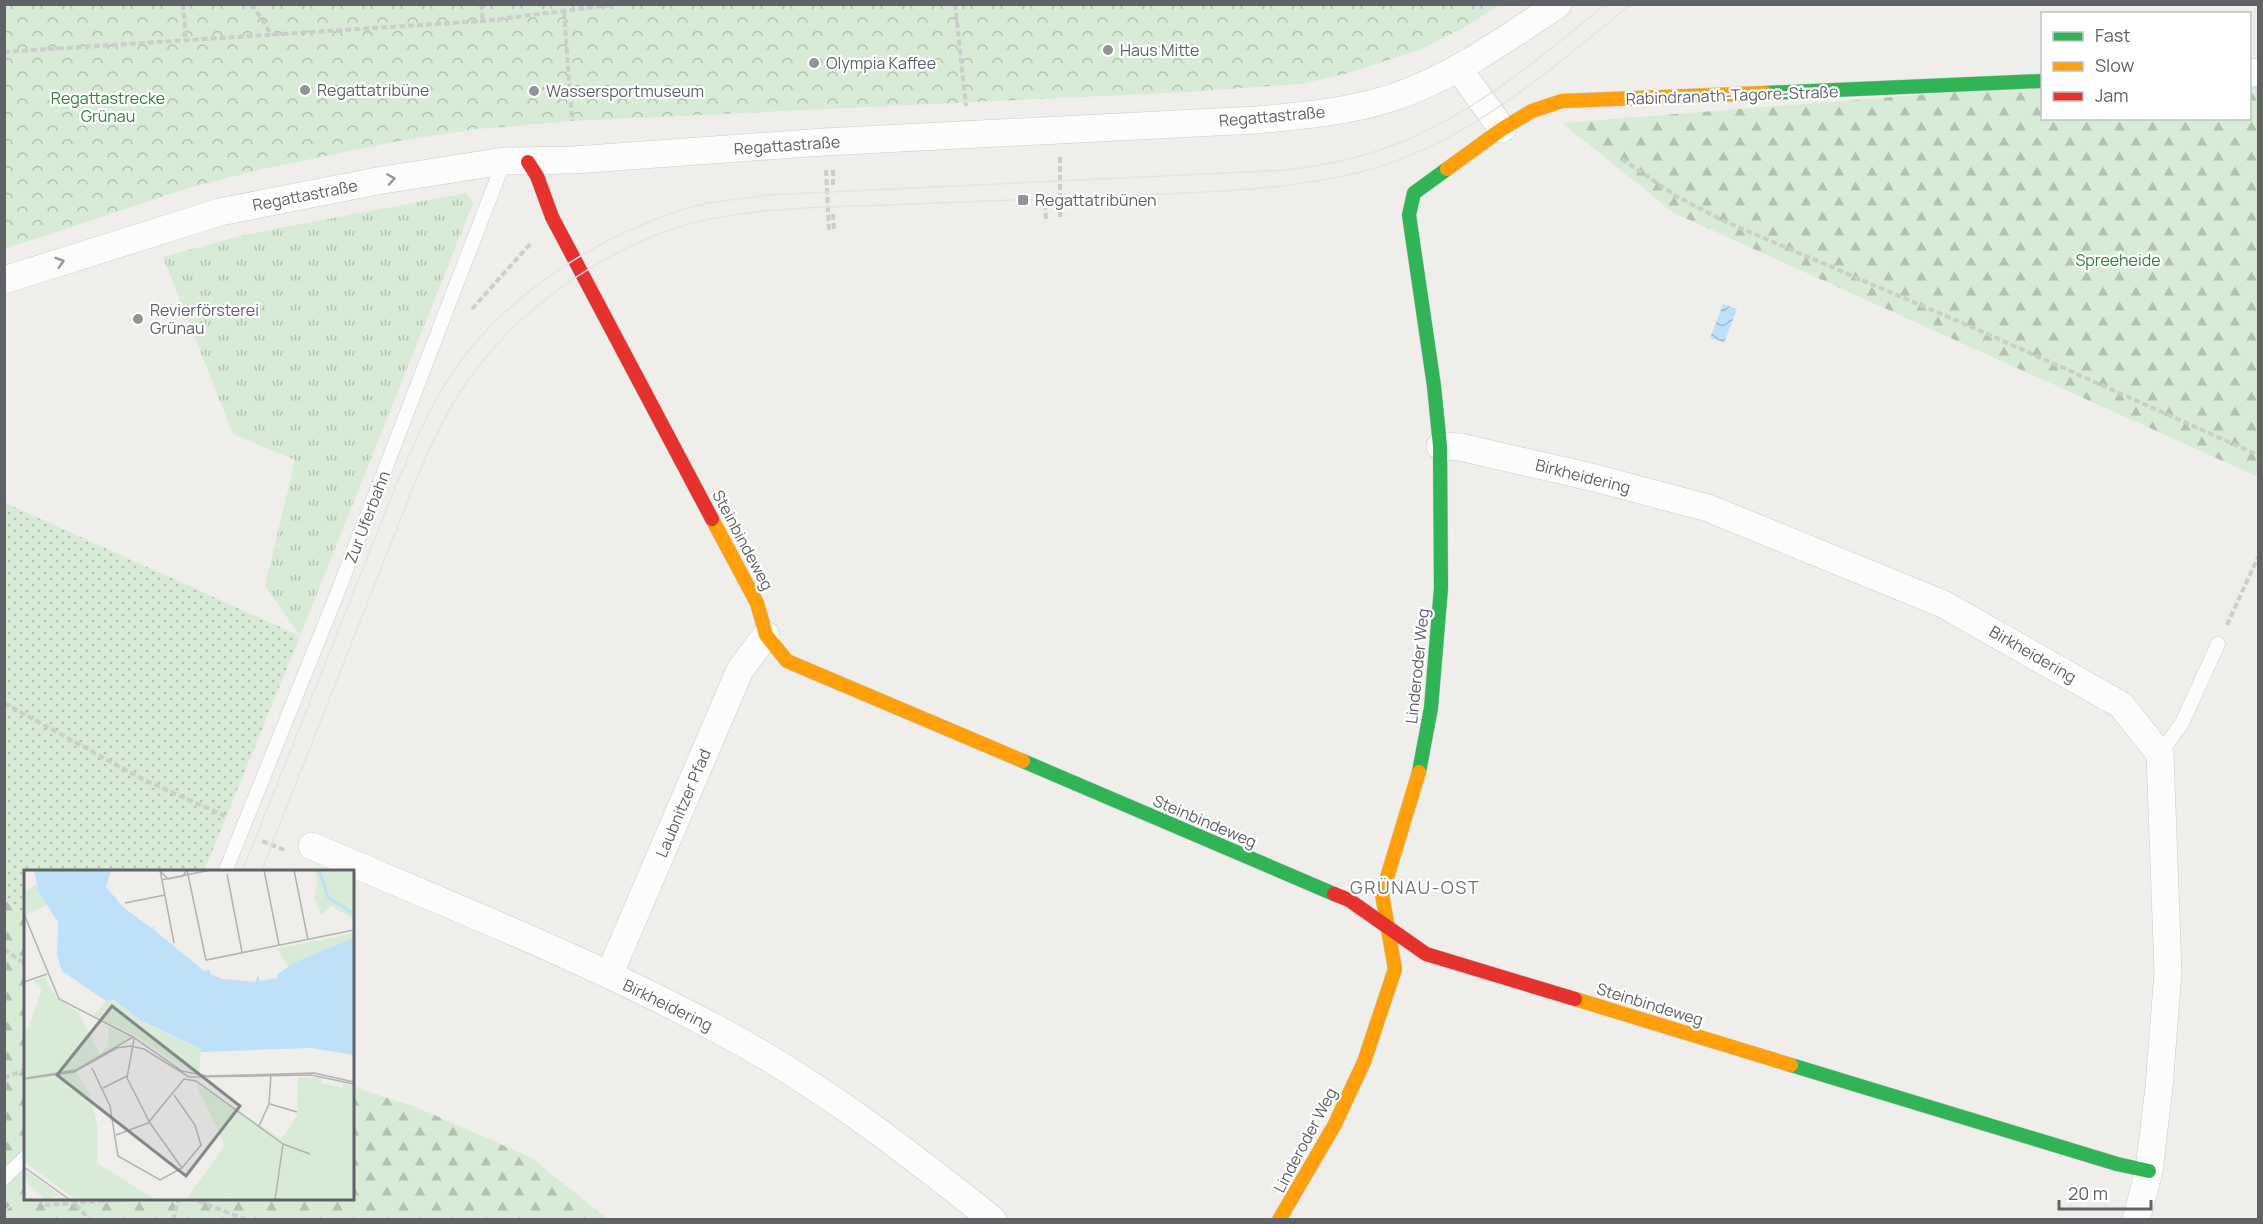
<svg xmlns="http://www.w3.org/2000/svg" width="2263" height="1224" font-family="Manrope,sans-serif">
<defs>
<pattern id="grass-tufts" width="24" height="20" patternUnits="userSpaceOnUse" patternTransform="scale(1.5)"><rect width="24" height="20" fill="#d8ebd6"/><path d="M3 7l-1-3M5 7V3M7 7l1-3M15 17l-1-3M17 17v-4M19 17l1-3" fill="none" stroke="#b2c2b1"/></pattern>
<pattern id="forest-firs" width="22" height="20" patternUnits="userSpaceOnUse" patternTransform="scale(1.5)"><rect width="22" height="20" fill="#d8ebd6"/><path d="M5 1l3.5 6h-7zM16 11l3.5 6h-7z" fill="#b2c2b1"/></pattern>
<pattern id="park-crowns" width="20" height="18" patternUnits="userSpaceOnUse" patternTransform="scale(1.5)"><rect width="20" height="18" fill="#d8ebd6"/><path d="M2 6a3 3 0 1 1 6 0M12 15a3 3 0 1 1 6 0" fill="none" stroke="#b2c2b1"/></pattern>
<pattern id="garden-dots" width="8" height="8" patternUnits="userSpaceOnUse" patternTransform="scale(1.5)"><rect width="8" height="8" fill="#d8ebd6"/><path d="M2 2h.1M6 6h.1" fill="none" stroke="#b2c2b1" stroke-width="1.8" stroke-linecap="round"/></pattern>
<pattern id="water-waves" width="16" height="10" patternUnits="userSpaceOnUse" patternTransform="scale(1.5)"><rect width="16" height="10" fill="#bfe0f9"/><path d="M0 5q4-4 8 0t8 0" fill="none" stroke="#9eb9cd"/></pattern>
</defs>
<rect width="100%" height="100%" fill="#efeeea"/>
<polygon fill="url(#grass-tufts)" points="466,193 473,203 300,636 265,586 295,460 233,434 163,257 244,235"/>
<g fill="url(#forest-firs)">
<polygon points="2258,68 2258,477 1674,213 1562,123 2042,85 2042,118 2250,118 2250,69"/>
<polygon points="4,899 25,915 26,1198 352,1198 353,1087 416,1107 530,1157 608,1219 5,1219"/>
</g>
<polygon fill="url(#park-crowns)" points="5,4 1499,4 1499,5 1463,28 1419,50 1345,74 1300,84 1187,92 572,121 477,129 393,142 263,169 188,188 38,238 5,248"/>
<polygon fill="url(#garden-dots)" points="5,503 300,636 204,871 26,872 25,915 5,899"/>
<polygon fill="url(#water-waves)" points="1723,304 1737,309 1724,343 1710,338"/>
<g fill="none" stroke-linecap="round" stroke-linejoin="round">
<g stroke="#cbcccc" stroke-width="15">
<g id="lane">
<polyline points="2160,754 2182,723 2218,644"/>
<polyline points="225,872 333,604 504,161"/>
<polyline points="4,1178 26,1157"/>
</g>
</g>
<g stroke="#cbcccc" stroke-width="28">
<g id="street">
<polyline points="1459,69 1502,129"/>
<polyline points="2250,73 2258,72"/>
<path d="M 4,280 L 220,212 L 377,181 L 504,161 L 574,160 L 824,142 L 1255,120 C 1300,116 1348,112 1391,98 C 1451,78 1505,40 1558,4"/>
<polyline points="1440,446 1460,447 1595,478 1708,508 1943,604 2121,705 2160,754 2168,972 2159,1087 2149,1171 2136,1220"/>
<path d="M 312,846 C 448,905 587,959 717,1029 C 816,1081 905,1150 993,1220"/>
<polyline points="609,975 740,670 766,635"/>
</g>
</g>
<g stroke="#cacacb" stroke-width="15">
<g id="fast">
<polyline points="1765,93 2042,81"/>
<polyline points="1023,761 1334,894"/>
<polyline points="1419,772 1431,708 1441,588 1440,446 1434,386 1409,215 1414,193 1447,169"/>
<polyline points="1791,1065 2117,1164 2149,1171"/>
</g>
</g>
<g stroke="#cacacb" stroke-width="15">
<g id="slow">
<polyline points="1447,169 1502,129 1532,111 1562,101 1765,93"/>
<polyline points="712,519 757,603 766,635 787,661 1023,761"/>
<polyline points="1575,999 1791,1065"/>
<polyline points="1279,1220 1334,1126 1364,1062 1395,969 1382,894 1419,772"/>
</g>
</g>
<g stroke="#cacacb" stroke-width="15">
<g id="jam">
<polyline points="528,162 537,176 552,217 712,519"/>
<polyline points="1334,894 1349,900 1426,954 1575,999"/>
</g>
</g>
<g stroke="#cacfcc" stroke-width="4" stroke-dasharray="6 3" stroke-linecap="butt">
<polyline points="183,4 186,40"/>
<polyline points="252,4 271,34"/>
<polyline points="481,4 483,21"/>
<polyline points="955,4 966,106"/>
<polyline points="564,12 572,121"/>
<polyline points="4,52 483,21 619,4"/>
<polyline points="1060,157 1060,219"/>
<polyline points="1622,159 1676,196 1724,221 1974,328 2258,455"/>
<polyline points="826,170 829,230"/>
<polyline points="833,170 833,185"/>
<polyline points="1045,204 1046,220"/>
<polyline points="833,214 834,230"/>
<polyline points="472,309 531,243"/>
<polyline points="2227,625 2258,557"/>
<polyline points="4,703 142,779 225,816"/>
<polyline points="262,841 285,850"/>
<polyline points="4,949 26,965"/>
<polyline points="4,1078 26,1069"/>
<polyline points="38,1198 46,1205 143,1198"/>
<polyline points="190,1198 247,1220"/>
<polyline points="76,1205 90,1220"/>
<polyline points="173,1220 179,1198"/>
</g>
<use href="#lane" stroke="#fdfcfc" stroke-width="14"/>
<use href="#street" stroke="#fdfcfc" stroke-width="27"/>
<use href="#fast" stroke="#30b455" stroke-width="14"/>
<use href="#slow" stroke="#ff9f0a" stroke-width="14"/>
<use href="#jam" stroke="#e5322d" stroke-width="14"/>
<g stroke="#e4e4e4" stroke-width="1.5">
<path d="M 242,872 L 399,478 C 413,446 427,414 445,384 C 497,301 587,242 678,211 C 707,201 738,199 767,195 L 1288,170 C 1323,165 1358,159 1391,146 C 1473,115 1539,59 1606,4"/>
<path d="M 261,872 L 414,485 C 427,455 439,425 457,397 C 513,307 622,232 727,216 C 780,207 834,207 887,205 C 971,201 1055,198 1139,195 C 1213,192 1288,190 1360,172 C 1465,146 1549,71 1631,4"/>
<polyline points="4,1212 26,1190"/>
<polyline points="20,1220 40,1198"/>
</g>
</g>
<defs><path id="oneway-chevron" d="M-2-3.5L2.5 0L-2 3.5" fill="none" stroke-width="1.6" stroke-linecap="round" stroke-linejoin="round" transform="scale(1.5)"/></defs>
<g stroke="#96999c">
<use href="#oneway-chevron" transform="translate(391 179) rotate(-9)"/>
<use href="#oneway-chevron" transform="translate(60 262) rotate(-17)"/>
</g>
<g fill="#919496" stroke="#fff" stroke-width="2">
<circle cx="1108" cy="50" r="6"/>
<circle cx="814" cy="63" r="6"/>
<circle cx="305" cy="90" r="6"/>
<circle cx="534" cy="91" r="6"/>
<rect x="1017" y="194" width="12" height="12" rx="3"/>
<circle cx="138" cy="319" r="6"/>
</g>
<g text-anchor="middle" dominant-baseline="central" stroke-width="4.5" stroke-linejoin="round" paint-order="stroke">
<g font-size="16" fill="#5f6368" stroke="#fff" text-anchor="start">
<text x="1120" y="50">Haus Mitte</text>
<text x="826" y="63">Olympia Kaffee</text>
<text x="317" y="90">Regattatribüne</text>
<text x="546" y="91">Wassersportmuseum</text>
<text x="1035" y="200">Regattatribünen</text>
<text x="150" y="310">Revierförsterei<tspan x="150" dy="18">Grünau</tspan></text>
</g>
<g font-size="16" fill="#5f6368" stroke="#fff">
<text transform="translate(1732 95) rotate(-2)">Rabindranath-Tagore-Straße</text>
<text transform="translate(1272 116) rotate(-5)">Regattastraße</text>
<text transform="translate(787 145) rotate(-4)">Regattastraße</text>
<text transform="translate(305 195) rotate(-11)">Regattastraße</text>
<text transform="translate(1583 476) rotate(14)">Birkheidering</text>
<text transform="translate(367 517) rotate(-69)">Zur Uferbahn</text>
<text transform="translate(743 540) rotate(62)">Steinbindeweg</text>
<text transform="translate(2033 654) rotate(30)">Birkheidering</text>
<text transform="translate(1417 666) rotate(-84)">Linderoder Weg</text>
<text transform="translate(683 803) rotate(-67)">Laubnitzer Pfad</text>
<text transform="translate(1205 821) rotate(23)">Steinbindeweg</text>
<text transform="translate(1650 1004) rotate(17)">Steinbindeweg</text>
<text transform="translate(668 1005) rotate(26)">Birkheidering</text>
<text transform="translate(1305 1140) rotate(-62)">Linderoder Weg</text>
</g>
<g font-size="16" fill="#348238" stroke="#fff">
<text x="108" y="98">Regattastrecke<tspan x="108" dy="18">Grünau</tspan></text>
<text x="2118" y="260">Spreeheide</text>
</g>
<g font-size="18" letter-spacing="1.5" fill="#70757a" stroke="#fff">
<text x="1415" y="887">GRÜNAU-OST</text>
</g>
</g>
<g transform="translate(24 870)">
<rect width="330" height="330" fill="#efeeea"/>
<path d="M 85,157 L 106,167 L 76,185 L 84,175 Z" fill="#d8ebd6"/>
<path d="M 290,0 L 330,0 L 330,49 L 307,36 L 297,45 L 290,28 L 294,9 ZM 21,107 L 32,128 L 55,143 L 39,154 L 51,200 L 66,225 L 74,259 L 73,293 L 132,330 L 53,330 L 0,292 L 0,254 L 40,253 L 37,209 L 0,211 L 0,158 L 5,157 L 18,118 L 9,111 ZM 274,207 L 298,208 L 297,213 L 319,218 L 320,213 L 330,216 L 330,330 L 203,330 L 228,294 L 201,275 L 171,212 L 257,269 L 273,246 Z" fill="#d8ebd6"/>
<path d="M 201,275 L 228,294 L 203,330 L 162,330 Z" fill="#d8ebd6"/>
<path d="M 12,14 L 22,35 L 2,45 L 0,22 ZM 330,63 L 330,68 L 264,97 L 253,79 ZM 85,128 L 121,153 L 177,179 L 175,203 L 158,198 L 109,164 L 69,146 Z" fill="#d8ebd6"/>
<path d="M 55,143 L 76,185 L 51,200 L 39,154 ZM 0,299 L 35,325 L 22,330 L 0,310 Z" fill="#d8ebd6"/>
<path d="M 37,208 L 40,254 L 0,254 L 0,211 Z" fill="#d8ebd6"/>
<path d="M 10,0 L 87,0 L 82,17 L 99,37 L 127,58 L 131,56 L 129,59 L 180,101 L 186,100 L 186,104 L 199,109 L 231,112 L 234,105 L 236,111 L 253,108 L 253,104 L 274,91 L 330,68 L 330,185 L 287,178 L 176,182 L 177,179 L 118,151 L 88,129 L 82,131 L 38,101 L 33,85 L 34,52 L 15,23 Z" fill="#bfe0f9"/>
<path fill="none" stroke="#bfe0f9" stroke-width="3" d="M 295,0 L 304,27 L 330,44"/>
<path fill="none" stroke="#b1b2b2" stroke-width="1.5" d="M 135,0 L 144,9 L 159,6 L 163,0M 136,0 L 150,73M 163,0 L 182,90 L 330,60M 240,0 L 255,75M 270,0 L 284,70M 203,4 L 218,82M 137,10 L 187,0M 101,33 L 141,25M 0,44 L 35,129 L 109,167 L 158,201 L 183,206 L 290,203 L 330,212M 0,112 L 23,104M 110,169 L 103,208 L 126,253 L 158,298M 68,198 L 86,236 L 94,286 L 136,310 L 158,298 L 177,275 L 171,255 L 150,225M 3,208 L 52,200 L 109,167M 0,209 L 50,202 L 93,178 L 106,176 L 120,179 L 165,207 L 287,205 L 330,214M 79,218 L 103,206M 246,234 L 273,242M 235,256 L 245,234 L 247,204M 92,265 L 124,253 L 160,209 L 172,211 L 259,274 L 251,330M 259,274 L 286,284M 0,297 L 46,330"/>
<path fill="#84888a" fill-opacity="0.15" stroke="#84888a" stroke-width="3" d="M 88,136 L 216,236 L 162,306 L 33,205 Z"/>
<rect width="330" height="330" fill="none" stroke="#5f6368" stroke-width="3"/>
</g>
<rect width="2263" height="1224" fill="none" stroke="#5f6368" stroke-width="12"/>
<rect x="2041" y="12" width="210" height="108" fill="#ffffff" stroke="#bfc1c3" stroke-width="1.5"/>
<rect x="2053" y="32" width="30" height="9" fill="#30b455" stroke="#bfc1c3" stroke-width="1.5"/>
<text x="2095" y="42" font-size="18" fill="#5f6368">Fast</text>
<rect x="2053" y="62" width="30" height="9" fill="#ff9f0a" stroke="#bfc1c3" stroke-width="1.5"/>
<text x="2095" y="72" font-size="18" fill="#5f6368">Slow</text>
<rect x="2053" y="92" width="30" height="9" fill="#e5322d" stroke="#bfc1c3" stroke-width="1.5"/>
<text x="2095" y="102" font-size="18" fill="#5f6368">Jam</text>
<path d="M2059 1200v9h92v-9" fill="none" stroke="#5f6368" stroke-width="3"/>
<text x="2068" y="1200" font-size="18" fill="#5f6368" stroke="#ffffff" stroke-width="4.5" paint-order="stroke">20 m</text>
</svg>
